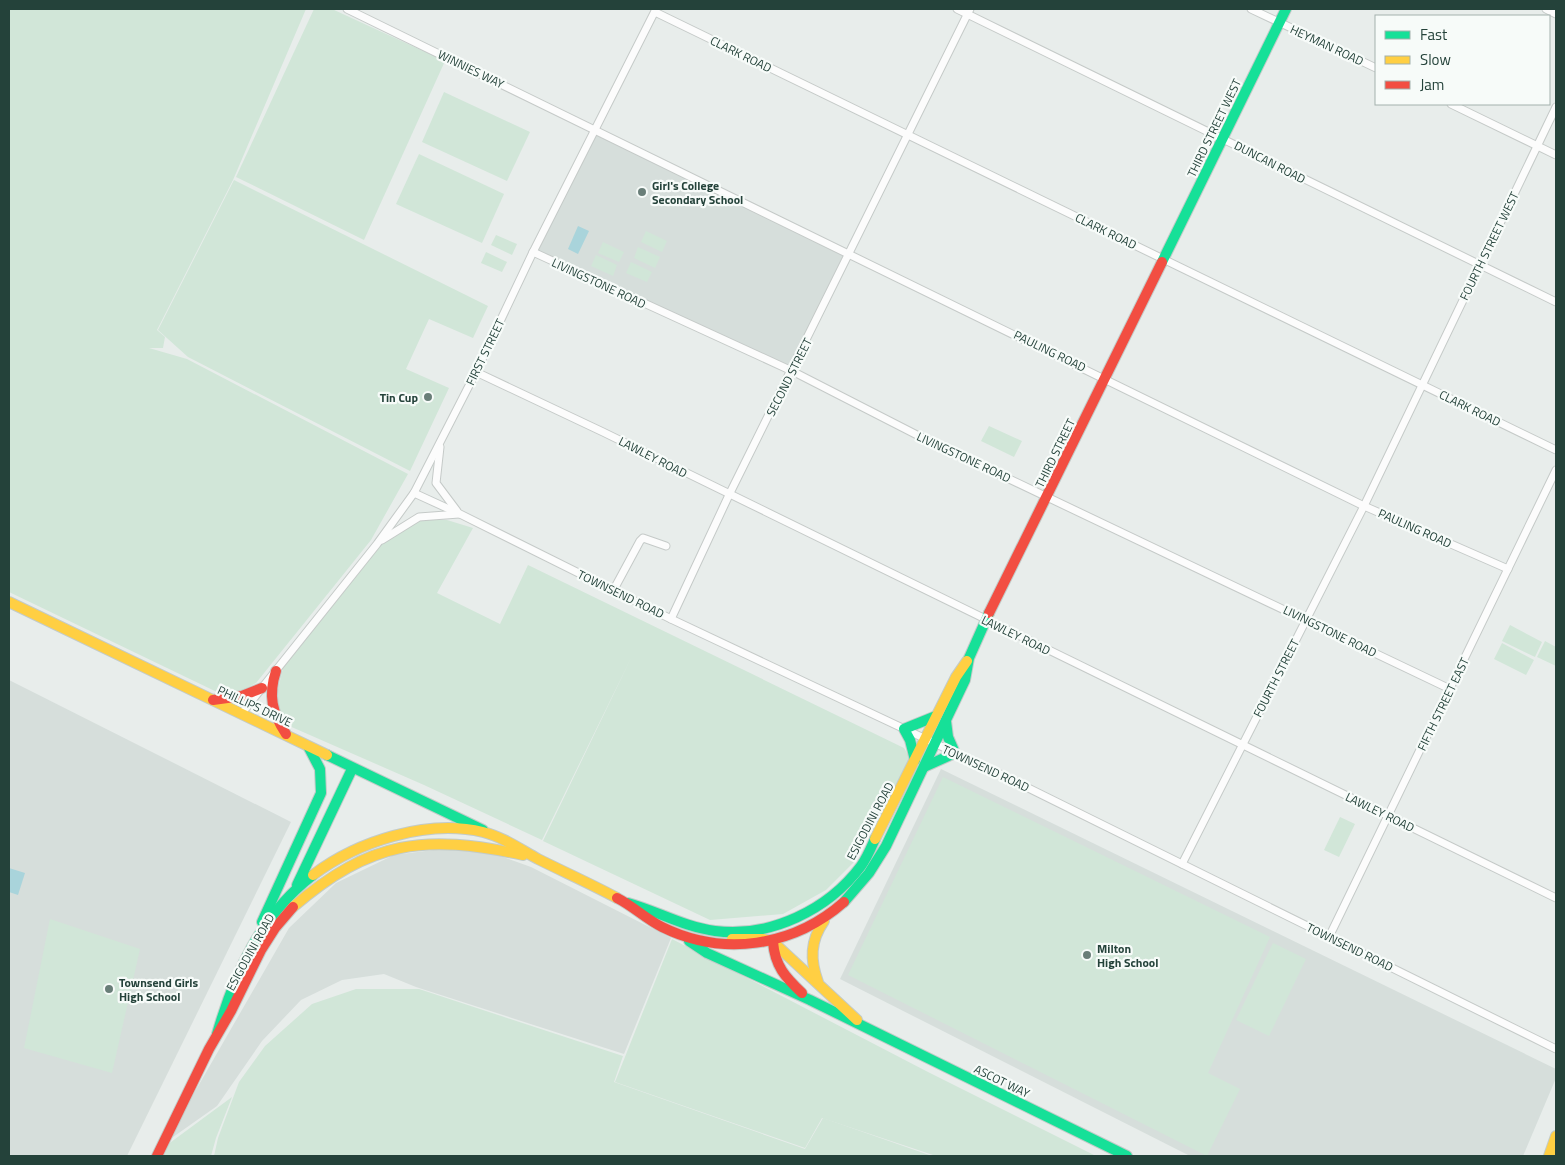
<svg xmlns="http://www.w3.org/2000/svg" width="1565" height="1165" font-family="'Titillium Web',sans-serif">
<rect width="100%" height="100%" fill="#e8edeb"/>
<g fill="#d6dedb">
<polygon points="596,133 846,255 791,367 537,251"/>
<polygon points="9,680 291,822 127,1156 9,1156"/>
<polygon points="941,769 1556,1069 1556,1078 1523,1156 1190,1156 840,979"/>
<polygon points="457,847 492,853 531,867 671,938 624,1054 416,987 384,974 342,980 301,1000 262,1041 217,1106 166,1142 289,928 336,883 394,855"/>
</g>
<g fill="#d1e6d8">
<polygon points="9,9 306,9 233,180 157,330 165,337 163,348 149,348 187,359 408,474 371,540 256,683 241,691 219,693 9,592"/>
<polygon points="314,9 332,9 445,61 364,240 236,177"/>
<polygon points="444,92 530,132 507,181 422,142"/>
<polygon points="419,154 504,194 482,243 396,204"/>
<polygon points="234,180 488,306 473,338 429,319 406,369 449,388 410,471 188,357 158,330"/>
<polygon points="646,231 667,241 662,252 641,242"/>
<polygon points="496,235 517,244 512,255 491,245"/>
<polygon points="603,242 624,252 619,262 598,253"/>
<polygon points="638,247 660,257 655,268 634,258"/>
<polygon points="486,252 507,262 502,272 481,263"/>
<polygon points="596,255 617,265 613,276 591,266"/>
<polygon points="631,262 652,272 647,282 626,273"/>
<polygon points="989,426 1022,441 1014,457 981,441"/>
<polygon points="419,519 447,520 473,528 437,593 500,624 528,565 904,748 910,758 856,860 826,890 783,914 710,920 543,841 632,656 542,840 424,785 287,725 275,702 283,668 382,544"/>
<polygon points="1510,625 1542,642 1535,657 1502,641"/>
<polygon points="1545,641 1556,647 1556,666 1537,657"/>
<polygon points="1502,643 1534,660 1526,675 1494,659"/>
<polygon points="943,777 1270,937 1208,1073 1240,1089 1207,1156 848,975"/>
<polygon points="1340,817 1355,824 1339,857 1324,850"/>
<polygon points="50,919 140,949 112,1073 24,1048"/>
<polygon points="672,939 928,1072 1096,1156 936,1156 822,1118 805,1148 615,1082"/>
<polygon points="1273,943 1306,959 1269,1036 1236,1020"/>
<polygon points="356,989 419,989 623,1056 614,1082 805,1149 823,1118 932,1156 214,1156 218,1138 239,1082 265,1046 312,1004"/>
<polygon points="232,1097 216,1138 211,1156 161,1156 167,1145"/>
</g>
<g fill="#a9d4db">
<polygon points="578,226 589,231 578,254 568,249"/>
<polygon points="9,868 25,873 18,895 9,892"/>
</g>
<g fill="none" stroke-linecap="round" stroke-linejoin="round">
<g stroke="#c5cac8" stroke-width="9">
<g id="street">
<polyline points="347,9 1364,506 1508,569"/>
<polyline points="957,9 1556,302"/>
<polyline points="1251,9 1376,68"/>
<polyline points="1546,9 1556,14"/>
<polyline points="655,12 1556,450"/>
<polyline points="1451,104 1556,155"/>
<polyline points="533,252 792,371 919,436 1450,689"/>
<polyline points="476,372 603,432 1556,898"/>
<polyline points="440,447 436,483 457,511"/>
<polyline points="414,493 460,514 671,619 998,773 1556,1049"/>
<polyline points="382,540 419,517 459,514"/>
<polyline points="613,591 640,541 643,538 666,546"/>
<polyline points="671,619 729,495 970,9"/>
<polyline points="242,713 377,544 414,493 476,372 533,252 656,9"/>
<polyline points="1182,864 1364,506 1556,107"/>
<polyline points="1329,937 1556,470"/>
</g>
</g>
<g stroke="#c3cbc8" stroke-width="12">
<g id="fast">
<polyline points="1162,262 1286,9"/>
<polyline points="327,755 483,830"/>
<polyline points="915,760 910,740 904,729 936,716"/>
<polyline points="924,767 955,753 948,737 946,721"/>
<polyline points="297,885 352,769"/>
<polyline points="844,902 869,873 886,846 965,680 969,658 989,613"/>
<path d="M 628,903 C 657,911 684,927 715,931 C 770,938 828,910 861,866 C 867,858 871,848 875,839"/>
<polyline points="262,922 321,793 320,769 309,748"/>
<polyline points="689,941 707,953 810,1000 1127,1156"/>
<path d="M 217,1034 C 235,972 261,915 313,875"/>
</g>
</g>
<g stroke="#c3cbc8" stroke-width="12">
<g id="slow">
<polyline points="9,602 327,755"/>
<polyline points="875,839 956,677 967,661"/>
<path d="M 313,875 C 358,841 427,819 483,832 C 503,837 520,849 538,859 C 564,872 591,884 617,898"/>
<path d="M 293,907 C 371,840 424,834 523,855"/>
<polyline points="732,939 763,939 773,942 857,1020"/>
<path d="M 818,982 C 810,960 810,941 824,921"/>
<polyline points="1549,1156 1556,1136"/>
</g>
</g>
<g stroke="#c3cbc8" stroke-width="12">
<g id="jam">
<polyline points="989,613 1162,262"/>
<path d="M 276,671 C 268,695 272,713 286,734"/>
<polyline points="213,700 242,696 262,688"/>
<path d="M 617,898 C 633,906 646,919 662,927 C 723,957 793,947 844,902"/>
<path d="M 773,942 C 775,966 785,977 802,993"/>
<polyline points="157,1156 209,1049 231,1011 261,950 275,928 293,907"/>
</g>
</g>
<use href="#street" stroke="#fcfcfc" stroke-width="7"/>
<use href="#fast" stroke="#16e098" stroke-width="10"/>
<use href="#slow" stroke="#ffcf43" stroke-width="10"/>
<use href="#jam" stroke="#f24e42" stroke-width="10"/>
</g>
<g fill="#697e78" stroke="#f7fbf9" stroke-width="2">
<circle cx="642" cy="192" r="5"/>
<circle cx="428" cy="397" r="5"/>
<circle cx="1087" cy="955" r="5"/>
<circle cx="109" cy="989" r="5"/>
</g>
<g text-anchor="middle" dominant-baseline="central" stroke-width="4.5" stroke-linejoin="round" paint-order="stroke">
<g font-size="12" fill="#24423a" stroke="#f7fbf9">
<text transform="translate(1327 45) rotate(25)">HEYMAN ROAD</text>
<text transform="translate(741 54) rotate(26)">CLARK ROAD</text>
<text transform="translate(471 69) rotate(26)">WINNIES WAY</text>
<text transform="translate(1214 128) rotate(-64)">THIRD STREET WEST</text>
<text transform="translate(1270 162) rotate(27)">DUNCAN ROAD</text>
<text transform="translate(1106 231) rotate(26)">CLARK ROAD</text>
<text transform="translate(1489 246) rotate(-64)">FOURTH STREET WEST</text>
<text transform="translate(599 283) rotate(25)">LIVINGSTONE ROAD</text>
<text transform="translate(1050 351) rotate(26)">PAULING ROAD</text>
<text transform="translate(485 352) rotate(-64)">FIRST STREET</text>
<text transform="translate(789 377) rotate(-63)">SECOND STREET</text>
<text transform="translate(1470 408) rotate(26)">CLARK ROAD</text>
<text transform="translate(1055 453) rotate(-64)">THIRD STREET</text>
<text transform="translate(653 457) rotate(27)">LAWLEY ROAD</text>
<text transform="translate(964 457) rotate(25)">LIVINGSTONE ROAD</text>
<text transform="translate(1415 528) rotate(24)">PAULING ROAD</text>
<text transform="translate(621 594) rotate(26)">TOWNSEND ROAD</text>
<text transform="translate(1330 631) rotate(26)">LIVINGSTONE ROAD</text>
<text transform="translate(1016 635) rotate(26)">LAWLEY ROAD</text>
<text transform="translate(1276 678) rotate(-63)">FOURTH STREET</text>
<text transform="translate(1443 704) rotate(-64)">FIFTH STREET EAST</text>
<text transform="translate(255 706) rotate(25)">PHILLIPS DRIVE</text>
<text transform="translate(986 768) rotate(25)">TOWNSEND ROAD</text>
<text transform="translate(1380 812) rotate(26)">LAWLEY ROAD</text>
<text transform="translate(870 821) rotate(-62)">ESIGODINI ROAD</text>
<text transform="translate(1350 947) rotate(26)">TOWNSEND ROAD</text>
<text transform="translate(250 952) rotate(-61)">ESIGODINI ROAD</text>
<text transform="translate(1002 1081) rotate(26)">ASCOT WAY</text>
</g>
<g font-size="12" font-weight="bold" fill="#24423a" stroke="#f7fbf9" text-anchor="start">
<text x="652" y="185">Girl's College<tspan x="652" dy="14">Secondary School</tspan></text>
<text x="418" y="397" text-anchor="end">Tin Cup</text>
<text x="1097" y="948">Milton<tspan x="1097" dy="14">High School</tspan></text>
<text x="119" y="982">Townsend Girls<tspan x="119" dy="14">High School</tspan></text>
</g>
</g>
<rect width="1565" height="1165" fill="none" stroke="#24423a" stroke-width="20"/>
<rect x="1375" y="15" width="175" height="90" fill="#f7fbf9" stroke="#a3b1ad"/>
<rect x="1385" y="31" width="25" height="8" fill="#16e098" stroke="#a3b1ad"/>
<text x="1420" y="40" font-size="15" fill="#24423a">Fast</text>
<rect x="1385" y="56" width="25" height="8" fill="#ffcf43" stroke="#a3b1ad"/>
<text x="1420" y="65" font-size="15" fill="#24423a">Slow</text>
<rect x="1385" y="81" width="25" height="8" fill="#f24e42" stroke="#a3b1ad"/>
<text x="1420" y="90" font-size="15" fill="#24423a">Jam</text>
</svg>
